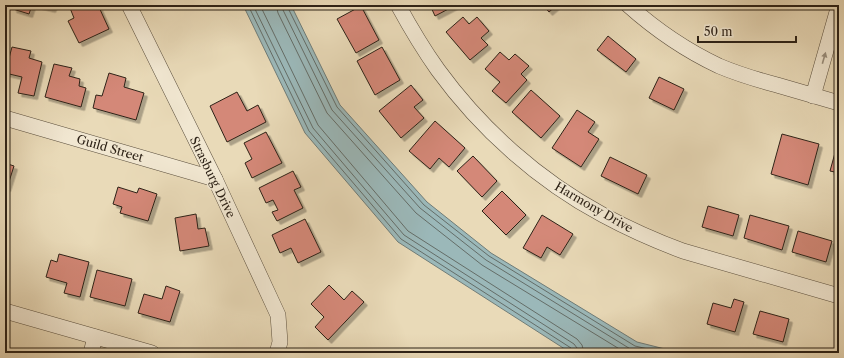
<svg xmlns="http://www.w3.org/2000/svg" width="844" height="358" font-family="'Libre Caslon Text',serif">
<defs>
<filter id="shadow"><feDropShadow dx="3.5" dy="3.5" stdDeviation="0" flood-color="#0004"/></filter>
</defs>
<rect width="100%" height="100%" fill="#e9dab8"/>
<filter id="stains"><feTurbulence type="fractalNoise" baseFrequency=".005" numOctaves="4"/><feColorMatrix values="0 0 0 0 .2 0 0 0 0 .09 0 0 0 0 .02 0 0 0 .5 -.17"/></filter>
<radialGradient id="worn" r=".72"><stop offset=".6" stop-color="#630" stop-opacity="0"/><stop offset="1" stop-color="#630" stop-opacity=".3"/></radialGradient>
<polygon fill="#9bb8b9" stroke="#6f7c78" points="243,5 291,5 340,105 427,202 491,253 637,342 681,353 571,353 398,242 305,133"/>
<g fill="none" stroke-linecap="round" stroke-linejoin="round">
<g stroke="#646d68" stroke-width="1">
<polyline points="248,5 309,131 401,239 571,348 573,350 573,353"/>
<polyline points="253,5 313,128 404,235 574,344 577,348 578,353"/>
<polyline points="260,5 318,125 408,231 577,339 582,345 584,353"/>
<polyline points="276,5 278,13 327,113 416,213 482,265 626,353"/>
<polyline points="283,5 283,10 332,110 420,208 486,260 632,350 643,353"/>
<polyline points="288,5 288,8 337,107 424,205 489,256 635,346 665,353"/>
</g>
</g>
<g fill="#d48878" stroke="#2d2217" filter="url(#shadow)">
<polygon points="14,5 32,5 29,14 13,9"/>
<polygon points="36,5 54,5 52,9"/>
<polygon points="76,5 98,5 109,29 79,43 68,21 74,18 70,8"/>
<polygon points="430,5 456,5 435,16"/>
<polygon points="543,5 557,5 549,12"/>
<polygon points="361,6 379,40 356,53 337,19"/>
<polygon points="463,17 469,24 477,17 489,31 481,38 488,45 470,60 446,32"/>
<polygon points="608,36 636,59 626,72 597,50"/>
<polygon points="12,47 31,51 29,58 42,62 34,96 18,93 22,77 5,73"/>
<polygon points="382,47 400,80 375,95 357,61"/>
<polygon points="500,52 509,60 515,54 529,66 521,74 527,80 506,103 492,91 500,82 485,69"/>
<polygon points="54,64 72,68 69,76 80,79 79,86 86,88 81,107 45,97"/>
<polygon points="109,73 126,78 124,87 144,93 136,120 93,108 96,95 102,96"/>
<polygon points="659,77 684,89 674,110 649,98"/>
<polygon points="411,85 423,100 414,107 424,118 401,138 379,111"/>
<polygon points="531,90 560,116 541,138 512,112"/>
<polygon points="237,92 247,111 258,105 266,122 227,142 210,106"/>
<polygon points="577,110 595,122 588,132 599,139 581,167 552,148"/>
<polygon points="435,121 465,148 449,167 439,158 430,169 409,151"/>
<polygon points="266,132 282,163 252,178 245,163 252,159 244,143"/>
<polygon points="782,134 819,144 808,185 771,174"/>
<polygon points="838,142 839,142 839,173 830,171"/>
<polygon points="473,156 497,181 482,197 457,171"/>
<polygon points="610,157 647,175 638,194 601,176"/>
<polygon points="5,163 14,166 7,188 5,188"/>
<polygon points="293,171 301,187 294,190 303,208 277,221 272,212 278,210 273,200 266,203 259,188"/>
<polygon points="118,187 137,193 139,188 157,194 148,221 120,213 122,207 113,204"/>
<polygon points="502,191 526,215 506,235 482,211"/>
<polygon points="708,206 739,215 733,236 702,227"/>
<polygon points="196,214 198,229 205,228 209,246 180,251 175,218"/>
<polygon points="542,215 573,234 560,255 547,247 541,258 523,248"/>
<polygon points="750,215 789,226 782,250 744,238"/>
<polygon points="305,219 321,252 298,263 291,248 280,253 272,235"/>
<polygon points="798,231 832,241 826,262 792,252"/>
<polygon points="59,254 89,262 80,297 64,293 67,283 46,277 51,260 57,262"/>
<polygon points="97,270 132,279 125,306 90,297"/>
<polygon points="329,285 344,300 352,291 364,302 328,340 315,327 324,317 311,304"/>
<polygon points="166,286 180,291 170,322 138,313 144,294 162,299"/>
<polygon points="734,299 744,302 735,332 707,324 713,303 731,308"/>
<polygon points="760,311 789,319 783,342 753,334"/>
</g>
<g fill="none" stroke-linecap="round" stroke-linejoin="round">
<g stroke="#5c503f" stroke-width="16">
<g id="minor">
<polyline points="129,5 215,179 278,315 280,342 277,353"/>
<path d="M 398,5 C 410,27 423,49 438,70 C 481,129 538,180 603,215 C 629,229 656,241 683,251 L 839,296"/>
<path d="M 628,5 C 656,30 685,50 719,66 C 738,74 758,80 777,85 C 798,91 818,97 839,103"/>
<polyline points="813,96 839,5"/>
<polyline points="5,118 215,179"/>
<polyline points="5,311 152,353"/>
<polyline points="91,353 95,337"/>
</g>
</g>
<use href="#minor" stroke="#f1e7d1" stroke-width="15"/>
</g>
<defs><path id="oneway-solid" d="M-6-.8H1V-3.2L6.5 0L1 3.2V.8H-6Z"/></defs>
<use fill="#998e7d" href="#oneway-solid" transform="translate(824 58) rotate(-74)"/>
<g text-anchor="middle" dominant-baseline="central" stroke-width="3" stroke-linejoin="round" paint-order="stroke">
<g font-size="12" fill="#2d2217" stroke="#f1e7d1">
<text transform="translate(110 148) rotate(16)">Guild Street</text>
<text transform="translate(213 177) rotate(64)">Strasburg Drive</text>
<text transform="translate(594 207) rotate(30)">Harmony Drive</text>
</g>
</g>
<rect width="844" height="358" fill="none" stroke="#e9dab8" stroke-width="20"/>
<rect x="6" y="6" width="832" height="346" fill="none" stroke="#2d2217" stroke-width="2"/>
<rect x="10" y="10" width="824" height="338" fill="none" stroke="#2d2217"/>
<path d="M698 36v6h98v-6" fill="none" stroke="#2d2217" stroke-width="2"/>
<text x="704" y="36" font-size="12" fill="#2d2217" stroke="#f1e7d1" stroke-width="3" paint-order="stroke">50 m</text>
<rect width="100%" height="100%" filter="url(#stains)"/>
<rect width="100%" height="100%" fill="url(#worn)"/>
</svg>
